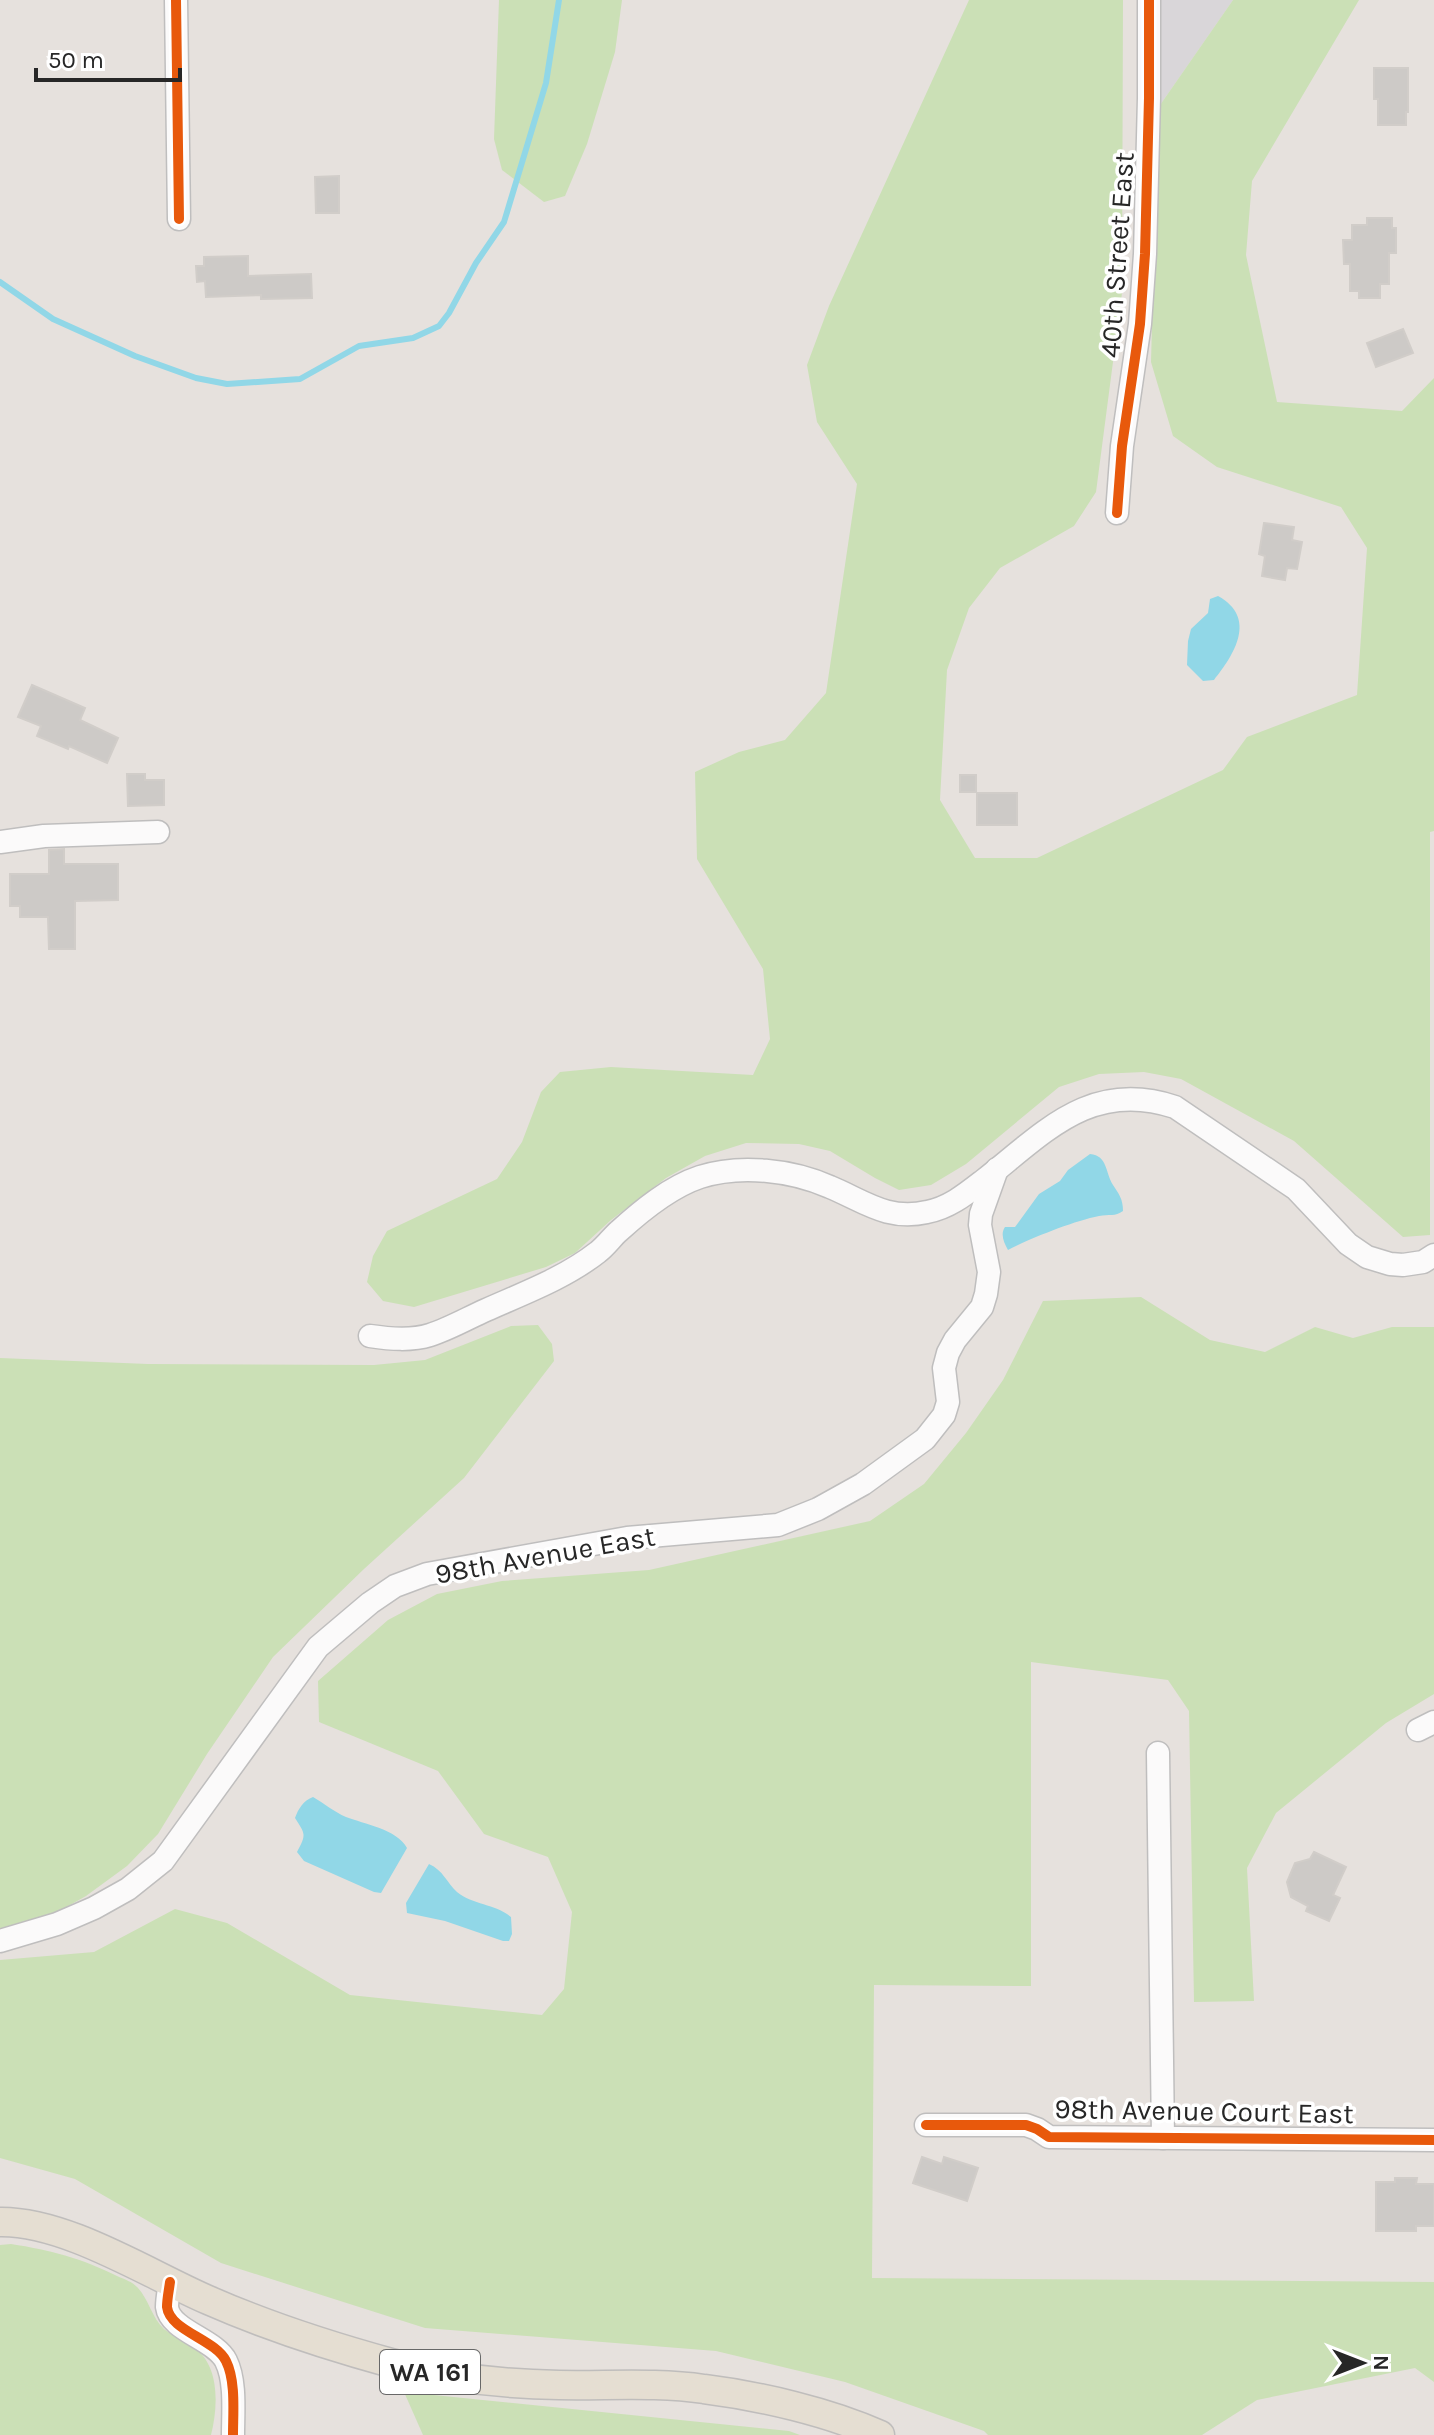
<svg xmlns="http://www.w3.org/2000/svg" width="1434" height="2435" font-family="Karla,sans-serif">
<rect width="100%" height="100%" fill="#e6e1dd"/>
<polygon fill="#d9d6d9" points="1158,0 1233,0 1158,108"/>
<g fill="#cbe0b6">
<polygon points="499,0 622,0 615,52 587,144 565,196 544,202 502,170 494,139"/>
<polygon points="969,0 1123,0 1122,293 1096,492 1074,526 1000,568 969,608 947,670 940,800 975,858 1037,858 1223,770 1247,737 1357,695 1367,548 1341,507 1217,467 1173,436 1151,362 1158,108 1233,0 1359,0 1252,181 1246,255 1277,402 1402,411 1434,378 1434,831 1430,832 1430,1235 1403,1237 1294,1141 1181,1079 1144,1072 1099,1074 1059,1087 966,1164 931,1185 899,1190 875,1178 830,1151 799,1144 746,1143 705,1156 666,1178 611,1220 575,1253 546,1267 414,1307 383,1301 367,1282 373,1256 387,1231 497,1179 522,1142 541,1092 560,1072 611,1067 753,1075 770,1039 763,969 697,859 695,772 739,752 785,740 826,693 857,484 817,422 807,365 829,306"/>
<polygon points="1141,1297 1210,1340 1265,1352 1315,1327 1353,1338 1392,1327 1434,1327 1434,1694 1386,1723 1276,1813 1247,1868 1254,2001 1194,2002 1189,1711 1168,1680 1031,1662 1031,1986 874,1985 872,2278 1434,2282 1434,2382 1415,2368 1257,2400 1202,2435 988,2435 984,2431 845,2382 716,2351 425,2328 221,2263 75,2179 0,2158 0,1960 94,1952 175,1909 227,1923 350,1995 542,2015 564,1989 572,1912 548,1857 484,1834 438,1771 319,1722 318,1681 388,1620 437,1594 502,1581 649,1570 870,1521 924,1484 966,1433 1003,1380 1043,1301"/>
<polygon points="538,1325 552,1344 554,1361 464,1478 364,1569 273,1657 207,1754 158,1834 127,1866 86,1896 54,1914 0,1930 0,1358 148,1364 374,1365 425,1360 511,1326"/>
<path d="M 11,2244 C 50,2250 81,2258 117,2276 C 124,2279 133,2282 138,2288 C 149,2300 152,2318 164,2329 C 174,2337 186,2341 196,2349 C 220,2368 218,2407 211,2435 L 0,2435 L 0,2245 Z"/>
<polygon points="404,2392 789,2431 800,2435 423,2435"/>
</g>
<g fill="#91d7e7">
<path d="M 1218,596 C 1258,618 1234,655 1214,680 L 1203,681 L 1187,665 L 1188,641 L 1191,629 L 1208,613 L 1210,599 Z"/>
<path d="M 1090,1154 C 1108,1156 1105,1172 1113,1185 C 1119,1194 1123,1199 1123,1211 C 1115,1217 1109,1214 1099,1216 C 1074,1221 1031,1238 1008,1250 C 1004,1243 1000,1234 1005,1227 L 1015,1227 L 1039,1194 L 1060,1181 L 1068,1170 Z"/>
<path d="M 313,1797 C 324,1803 334,1812 346,1817 C 364,1824 397,1829 407,1848 L 381,1893 L 374,1892 L 304,1861 L 297,1852 C 307,1834 305,1834 295,1818 C 298,1809 304,1800 313,1797 Z"/>
<path d="M 429,1864 C 443,1870 447,1883 457,1892 C 473,1905 496,1904 511,1917 L 512,1934 L 509,1941 L 503,1941 L 445,1921 L 407,1913 L 406,1903 Z"/>
</g>
<g fill="none" stroke-linecap="round" stroke-linejoin="round">
<polyline stroke="#91d7e7" stroke-width="6" points="0,282 53,319 135,356 196,378 227,384 300,379 359,346 413,338 439,326 449,313 476,263 504,222 546,83 559,0"/>
</g>
<g fill="#cdcac7" stroke="#d1cdc9" stroke-width="2">
<polygon points="1374,68 1408,68 1408,112 1406,112 1406,125 1378,125 1378,99 1374,99"/>
<polygon points="339,176 339,213 316,213 315,177"/>
<polygon points="1367,218 1392,218 1392,228 1396,228 1396,253 1389,253 1389,284 1380,284 1380,298 1359,298 1359,291 1350,291 1350,264 1344,264 1343,240 1352,240 1352,225 1367,225"/>
<polygon points="248,256 248,276 311,274 312,298 261,299 261,295 206,297 205,281 197,282 196,266 204,266 204,257"/>
<polygon points="1403,329 1413,353 1376,367 1367,343"/>
<polygon points="1264,523 1294,527 1292,540 1302,542 1297,569 1287,568 1285,580 1262,576 1265,556 1259,554"/>
<polygon points="32,685 85,708 80,720 118,738 107,763 69,746 68,749 37,736 41,726 18,717"/>
<polygon points="127,774 145,774 145,780 164,780 164,805 128,806"/>
<rect x="960" y="775" width="16" height="17"/>
<rect x="977" y="793" width="40" height="32"/>
<polygon points="64,849 64,864 118,864 118,900 75,901 75,949 49,949 48,917 20,917 20,906 10,906 10,874 49,874 49,850"/>
<polygon points="1314,1852 1346,1867 1333,1895 1340,1898 1329,1921 1306,1911 1308,1906 1291,1897 1287,1882 1295,1863 1310,1859"/>
<polygon points="922,2157 942,2164 944,2157 978,2168 967,2201 913,2183"/>
<polygon points="1395,2178 1417,2178 1416,2184 1434,2184 1434,2226 1416,2226 1416,2231 1376,2231 1376,2182 1395,2182"/>
</g>
<g fill="none" stroke-linecap="round" stroke-linejoin="round">
<g stroke="#bfbebe" stroke-width="25">
<g id="minor">
<polyline points="176,0 179,219"/>
<polyline points="1117,513 1122,446 1140,324 1145,254 1149,98 1149,0"/>
<polyline points="0,842 44,836 158,832"/>
<path d="M 370,1336 C 390,1339 411,1341 430,1335 C 449,1329 468,1318 486,1310 C 524,1293 565,1278 598,1252 C 606,1246 612,1237 619,1231 C 642,1210 670,1187 700,1177 C 740,1164 792,1170 830,1187 C 864,1201 887,1221 927,1212 C 949,1208 966,1194 984,1180 C 1045,1132 1091,1079 1175,1107 L 1296,1189 L 1348,1244 L 1367,1257 L 1390,1264 L 1403,1265 L 1423,1262 L 1434,1255"/>
<polyline points="1418,1730 1434,1722"/>
<polyline points="1158,1753 1163,2138"/>
<polyline points="0,1941 57,1924 94,1908 128,1889 163,1861 318,1647 370,1603 395,1586 427,1574 627,1538 778,1525 818,1509 863,1484 925,1439 944,1415 948,1402 944,1368 948,1353 955,1340 982,1307 986,1294 989,1272 980,1225 981,1214 997,1169"/>
<polyline points="926,2125 1026,2125 1037,2129 1049,2137 1434,2140"/>
<path d="M 170,2282 C 169,2290 167,2299 167,2307 C 170,2331 215,2339 226,2361 C 236,2381 233,2412 233,2435"/>
</g>
</g>
<g stroke="#bfbdbc" stroke-width="31">
<path id="major" d="M 0,2222 C 66,2221 148,2274 208,2300 C 267,2326 329,2346 391,2363 C 446,2378 502,2384 559,2385 C 607,2386 657,2382 704,2389 C 760,2396 829,2412 880,2435"/>
</g>
<use href="#minor" stroke="#fbfafa" stroke-width="22"/>
<use href="#major" stroke="#e5ded2" stroke-width="28"/>
<g stroke="#fff" stroke-width="15">
<g id="cycleway">
<polyline points="176,0 179,219"/>
<polyline points="1117,513 1122,446 1140,324 1145,254 1149,98 1149,0"/>
<polyline points="926,2125 1026,2125 1037,2129 1049,2137 1434,2140"/>
<path d="M 170,2282 C 169,2290 167,2299 167,2307 C 170,2331 215,2339 226,2361 C 236,2381 233,2412 233,2435"/>
</g>
</g>
<use href="#cycleway" stroke="#e8590c" stroke-width="10"/>
</g>
<g text-anchor="middle" dominant-baseline="central" stroke-width="7" stroke-linejoin="round" paint-order="stroke">
<rect fill="#fff" stroke="#686868" stroke-width="2" x="380" y="2350" width="100" height="44" rx="6"/>
<g font-size="26" font-weight="bold" fill="#272727">
<text x="430" y="2372">WA 161</text>
</g>
<g font-size="28" fill="#272727" stroke="#fff">
<text transform="translate(1117 255) rotate(-86)">40th Street East</text>
<text transform="translate(545 1555) rotate(-10)">98th Avenue East</text>
<text transform="translate(1204 2111) rotate(1)">98th Avenue Court East</text>
</g>
</g>
<g transform="translate(1362 2363) rotate(90)" stroke="#ffffff" stroke-width="6" paint-order="stroke">
<path d="M0-6L14 30L0 20L-14 30Z" fill="#272727"/>
<text y="-12" font-size="22" font-weight="bold" text-anchor="middle" fill="#272727">N</text>
</g>
<path d="M36 68v12h144v-12" fill="none" stroke="#272727" stroke-width="4"/>
<text x="48" y="68" font-size="24" fill="#272727" stroke="#ffffff" stroke-width="6" paint-order="stroke">50 m</text>
</svg>
